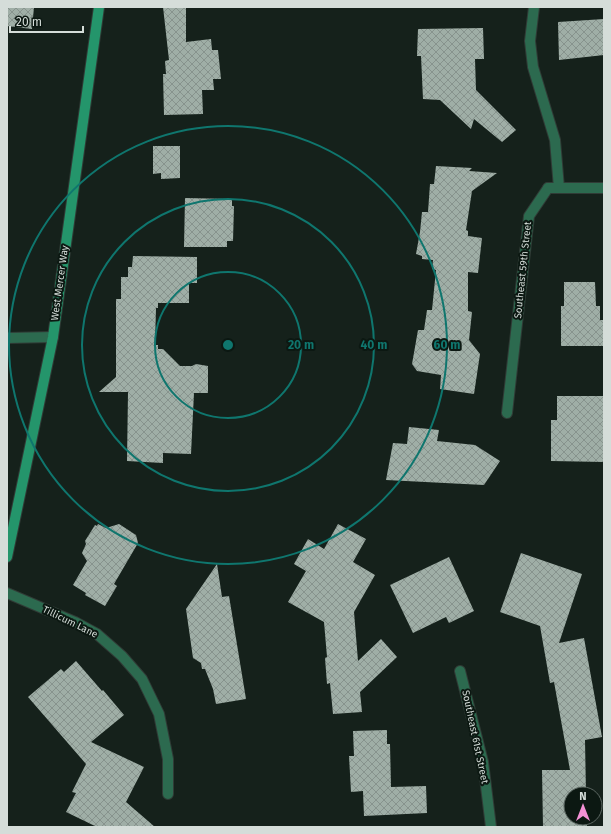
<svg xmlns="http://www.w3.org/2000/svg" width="611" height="834" font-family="'Fira Sans',sans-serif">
<defs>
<pattern id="building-cross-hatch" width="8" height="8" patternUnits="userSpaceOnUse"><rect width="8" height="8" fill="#9faea6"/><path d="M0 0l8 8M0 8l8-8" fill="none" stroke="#87938d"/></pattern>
</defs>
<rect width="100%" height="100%" fill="#15211b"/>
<g fill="url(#building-cross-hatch)">
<polygon points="7,7 34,7 32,29 7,26"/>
<polygon points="163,7 186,7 186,42 211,39 212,50 218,50 221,79 213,79 214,90 202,90 203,114 164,115 163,74 166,74 165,61 169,60"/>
<polygon points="604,19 604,55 559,60 558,22"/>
<polygon points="483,28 484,59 475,59 476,90 516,130 502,142 474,119 471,129 440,100 423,99 421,56 417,56 418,29"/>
<polygon points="153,146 180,146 180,178 161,179 161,173 153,174"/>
<polygon points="436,166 472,168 469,171 497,173 472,191 466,230 468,231 468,236 482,238 478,273 468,272 468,311 472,312 469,340 480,354 474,394 440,389 441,375 417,371 412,364 418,330 424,330 427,310 432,310 436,270 432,269 433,260 422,259 422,256 416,254 420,232 422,212 428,212 430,184 434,184"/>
<polygon points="185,198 232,199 232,206 234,206 233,241 227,241 227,247 184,247"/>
<polygon points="133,256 197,257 197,283 189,283 189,303 158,303 158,308 156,308 155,345 158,345 158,349 163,349 180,366 192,366 196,364 208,366 208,393 194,393 191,454 163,453 163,463 127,461 128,392 99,392 116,377 116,299 121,299 121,277 128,277 128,267 132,267"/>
<polygon points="564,282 595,282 596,306 600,306 600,320 604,320 604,346 561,346 561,306 564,306"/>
<polygon points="557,396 604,396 604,462 551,461 551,420 557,420"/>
<polygon points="409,427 439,430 437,441 475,445 500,461 484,485 386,480 393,443 407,444"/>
<polygon points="98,524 106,528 119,524 136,535 138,543 114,584 117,586 105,606 85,595 86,593 73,585 87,561 82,553 86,544 85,541 95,525 97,526"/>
<polygon points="338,524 366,539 353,562 375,575 354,612 358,661 381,639 397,657 360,692 362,712 333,714 330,683 327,684 325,658 327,657 324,622 288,602 306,571 294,564 308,539 324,549"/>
<polygon points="521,553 582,574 559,643 584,638 602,737 585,740 586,794 571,794 571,818 586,818 587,827 543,827 542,770 570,770 554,682 550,683 540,626 500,612"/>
<polygon points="449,557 474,611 449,623 446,617 413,633 390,585"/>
<polygon points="217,564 222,597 229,596 246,699 216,704 213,689 205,669 202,669 201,663 193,658 186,609"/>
<polygon points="76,661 102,691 103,690 124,715 91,742 144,767 126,802 155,827 97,827 66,812 76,793 72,792 86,764 28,697 61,669 64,672"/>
<polygon points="387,730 387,744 390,744 391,787 426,786 427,813 364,816 363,791 351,792 349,756 354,756 353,731"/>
</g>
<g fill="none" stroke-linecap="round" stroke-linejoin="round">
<g stroke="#303b36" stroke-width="12">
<g id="lane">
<polyline points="534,7 530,41 533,67 555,140 559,188"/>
<polyline points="507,413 529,216 548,188"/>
</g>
</g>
<g stroke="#303b36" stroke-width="12">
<g id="street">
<polyline points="548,188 604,188"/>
<polyline points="7,338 53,337"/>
<polyline points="7,593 75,622 97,634 122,656 142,679 159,714 168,759 168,794"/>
<polyline points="460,671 483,762 491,827"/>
</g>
</g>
<g stroke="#303b36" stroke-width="12">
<polyline id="secondary" points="7,557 53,337 99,7"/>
</g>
<use href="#lane" stroke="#2c6a4f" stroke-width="10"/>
<use href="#street" stroke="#2c6a4f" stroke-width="10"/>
<use href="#secondary" stroke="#24956b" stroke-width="10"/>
</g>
<g fill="none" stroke="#0f766e" stroke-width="2">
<circle cx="228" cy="345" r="73"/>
<circle cx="228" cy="345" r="146"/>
<circle cx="228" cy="345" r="219"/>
</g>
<g text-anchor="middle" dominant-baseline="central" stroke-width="4" stroke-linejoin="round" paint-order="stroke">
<g font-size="10" fill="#d5ddd9" stroke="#0c1812">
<text transform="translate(523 270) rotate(-84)">Southeast 59th Street</text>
<text transform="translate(60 283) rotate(-82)">West Mercer Way</text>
<text transform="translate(70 622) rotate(26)">Tillicum Lane</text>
<text transform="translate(475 737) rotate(78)">Southeast 61st Street</text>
</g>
</g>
<circle cx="228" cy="345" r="6" fill="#0f766e" stroke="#0c1812" stroke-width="2"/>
<g font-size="12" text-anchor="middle" font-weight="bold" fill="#0f766e" stroke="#0c1812" stroke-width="4" stroke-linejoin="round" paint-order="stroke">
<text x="301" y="349">20 m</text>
<text x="374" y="349">40 m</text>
<text x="447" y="349">60 m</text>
</g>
<rect width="611" height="834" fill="none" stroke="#d5ddd9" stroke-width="16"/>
<g transform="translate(583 806)"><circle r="19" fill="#0c1812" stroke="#5c6762"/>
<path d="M0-3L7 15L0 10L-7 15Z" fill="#f391d5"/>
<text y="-6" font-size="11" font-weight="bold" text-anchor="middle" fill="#d5ddd9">N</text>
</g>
<path d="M10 26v6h73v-6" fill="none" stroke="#d5ddd9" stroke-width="2"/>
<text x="16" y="26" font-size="12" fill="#d5ddd9" stroke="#0c1812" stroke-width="3" paint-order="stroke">20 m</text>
</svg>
